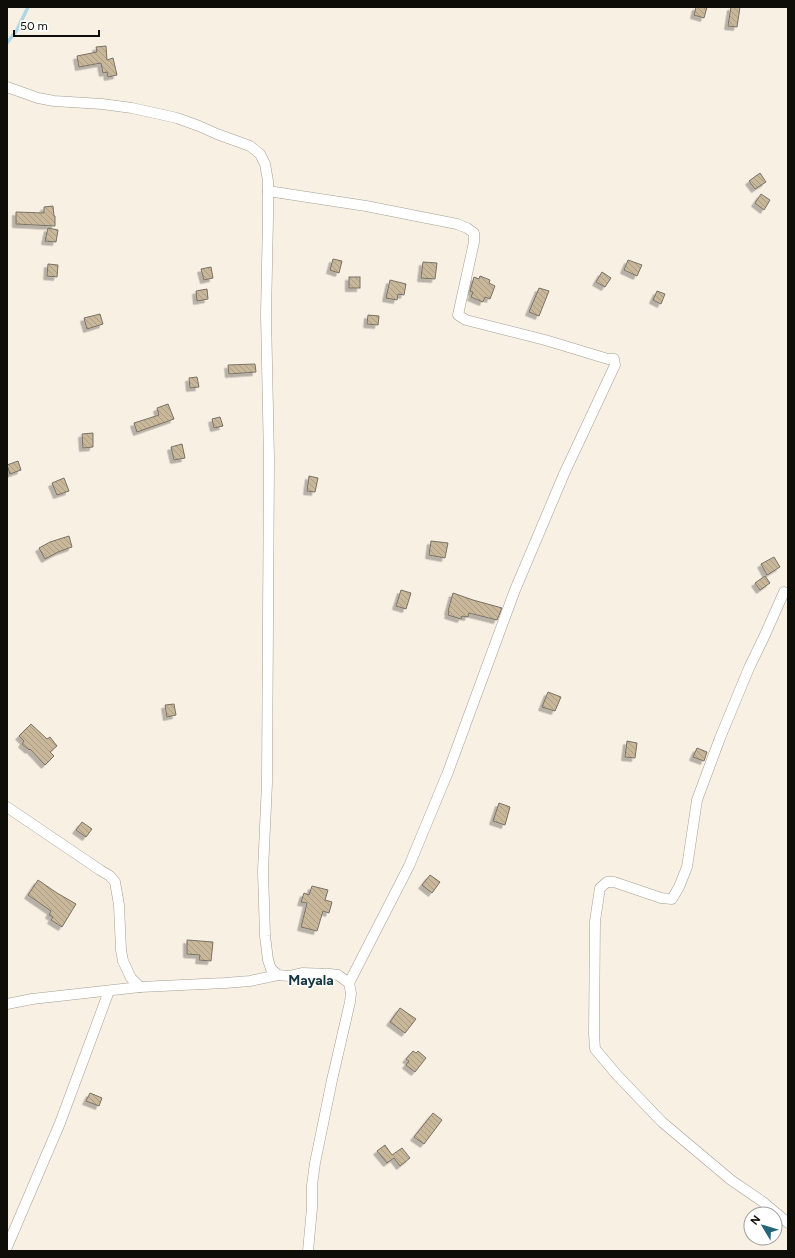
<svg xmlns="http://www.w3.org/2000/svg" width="795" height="1258" font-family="Figtree,sans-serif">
<defs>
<pattern id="building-back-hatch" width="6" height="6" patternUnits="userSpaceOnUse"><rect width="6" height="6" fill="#c9b79a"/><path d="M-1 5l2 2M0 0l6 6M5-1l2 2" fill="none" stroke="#ab9c83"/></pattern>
<filter id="shadow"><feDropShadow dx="-3.5" dy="3.5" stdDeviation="0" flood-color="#0004"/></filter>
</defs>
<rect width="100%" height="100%" fill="#f8f0e3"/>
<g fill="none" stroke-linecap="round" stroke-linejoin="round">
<polyline stroke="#afd7e3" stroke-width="3.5" points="7,43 17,30 28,7"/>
</g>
<g fill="url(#building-back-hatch)" stroke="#797266" filter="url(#shadow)">
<polygon points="696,7 707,7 704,18 694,15"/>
<polygon points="731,7 740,7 737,27 728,26"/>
<polygon points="106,46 107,60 113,58 117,75 108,77 107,72 103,73 101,63 79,67 77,56 97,52 96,47"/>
<polygon points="760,173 766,182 755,189 749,181"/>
<polygon points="761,194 770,200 764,210 755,203"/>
<polygon points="53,206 54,216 55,216 55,226 16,224 16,212 44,213 44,207"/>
<polygon points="48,228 58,230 56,242 45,241"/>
<polygon points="333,259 342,261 339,273 330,270"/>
<polygon points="628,260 642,265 637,276 624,270"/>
<polygon points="423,262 437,263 435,279 421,278"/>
<polygon points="48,264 58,265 57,277 47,276"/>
<polygon points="211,267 213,278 204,280 201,269"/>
<polygon points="602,272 611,278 605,287 596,282"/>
<polygon points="480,276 490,280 489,283 495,286 490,299 485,297 483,302 471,297 473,292 470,291 474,277 479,279"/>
<rect x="349" y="277" width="11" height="11"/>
<polygon points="390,280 406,284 404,295 398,294 397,300 386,298"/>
<polygon points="539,288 549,291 539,316 529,312"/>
<polygon points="207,289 208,299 197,301 196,291"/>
<polygon points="657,291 665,294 661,304 653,300"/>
<polygon points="100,314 103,324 87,329 84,318"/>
<polygon points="368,315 379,316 378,325 367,324"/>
<polygon points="255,364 256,372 229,374 228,365"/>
<polygon points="197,377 199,387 190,388 189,378"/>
<polygon points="168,404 174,419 137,432 134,423 159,415 157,408"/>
<polygon points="220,417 223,426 214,428 212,419"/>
<polygon points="93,433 93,447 83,448 82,434"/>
<polygon points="182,444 185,458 174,460 171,447"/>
<polygon points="18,461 21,470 10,474 7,465"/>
<polygon points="309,476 318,478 315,492 307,491"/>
<polygon points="64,478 69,491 57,495 52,483"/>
<polygon points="69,536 72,547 58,552 45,559 39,548 50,542"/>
<polygon points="431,541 448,543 445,558 429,555"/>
<polygon points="774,557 780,567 767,575 761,564"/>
<polygon points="765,576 770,583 760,590 755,583"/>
<polygon points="401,590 411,593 406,609 396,606"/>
<polygon points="453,593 473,600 502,608 497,620 469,613 468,617 462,616 461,619 448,615 449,612 448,611"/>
<polygon points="548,692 561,697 555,711 542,707"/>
<polygon points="174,704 176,715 167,717 165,705"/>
<polygon points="31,724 47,739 50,737 57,746 50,752 54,756 45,765 30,749 29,750 22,744 24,741 19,736"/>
<polygon points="627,741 637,743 635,758 625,757"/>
<polygon points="697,748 707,752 704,761 693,757"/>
<polygon points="499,803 510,807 505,825 493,821"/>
<polygon points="82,822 92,829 86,837 76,830"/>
<polygon points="430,875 440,882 432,893 422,885"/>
<polygon points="38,880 57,893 76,904 62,927 51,920 53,917 49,915 51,911 28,895"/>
<polygon points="312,886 328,890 325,900 332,902 329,913 323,911 317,931 301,927 307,903 301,902 304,893 309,895"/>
<polygon points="187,940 213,942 211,961 199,960 200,955 187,954"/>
<polygon points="400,1008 416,1019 405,1033 390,1022"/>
<polygon points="413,1051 416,1053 418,1051 426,1058 415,1072 406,1065 409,1061 406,1059"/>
<polygon points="90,1093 102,1098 99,1106 86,1101"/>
<polygon points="433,1113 442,1120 424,1144 414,1137"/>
<polygon points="385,1145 392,1155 402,1148 410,1158 400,1166 394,1158 387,1163 377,1151"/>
</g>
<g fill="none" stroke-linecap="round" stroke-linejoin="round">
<g stroke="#a59e92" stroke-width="11">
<g id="minor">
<polyline points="7,87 38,98 54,101 102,104 132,108 177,118 199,126 217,134 250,146 260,154 265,164 268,181 268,218 266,315 269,459 267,783 263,871 265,936 268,960 271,969 278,975 289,976 302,973 330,974 338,975 349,983 351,993 350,1002 332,1080 315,1163 312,1185 312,1208 308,1251"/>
<polyline points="268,191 366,206 457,224 467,228 474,233 474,242 458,315 466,320 545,340 608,359 614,359 615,365 564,474 515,590 448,772 409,866 349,983"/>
<polyline points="784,592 764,637 749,668 720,738 697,800 687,867 679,887 672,899 661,898 614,882 607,882 600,888 595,921 594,1034 595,1049 617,1075 662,1122 731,1180 763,1202 788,1223"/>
<polyline points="7,807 100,870 110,876 115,882 119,905 121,950 123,961 131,978 140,987"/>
<polyline points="7,1004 32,999 140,987 225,983 250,981 278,975"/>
<polyline points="7,1247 60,1123 109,991"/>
</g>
</g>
<use href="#minor" stroke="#fff" stroke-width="10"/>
</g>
<g text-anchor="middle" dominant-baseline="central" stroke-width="3" stroke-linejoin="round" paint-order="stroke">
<g font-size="14" font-weight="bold" fill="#16353e" stroke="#fff">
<text x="311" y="980">Mayala</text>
</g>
</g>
<rect width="795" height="1258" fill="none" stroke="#0f0d08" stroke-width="16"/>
<g transform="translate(763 1226) rotate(308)"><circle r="19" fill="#ffffff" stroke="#9f9e9c"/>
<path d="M0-3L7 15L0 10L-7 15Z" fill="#246779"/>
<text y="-6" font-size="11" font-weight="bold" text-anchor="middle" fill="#0f0d08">N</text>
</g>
<path d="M14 30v6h85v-6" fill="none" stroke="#0f0d08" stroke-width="2"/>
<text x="20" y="30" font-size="12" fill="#0f0d08" stroke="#ffffff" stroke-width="3" paint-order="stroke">50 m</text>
</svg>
